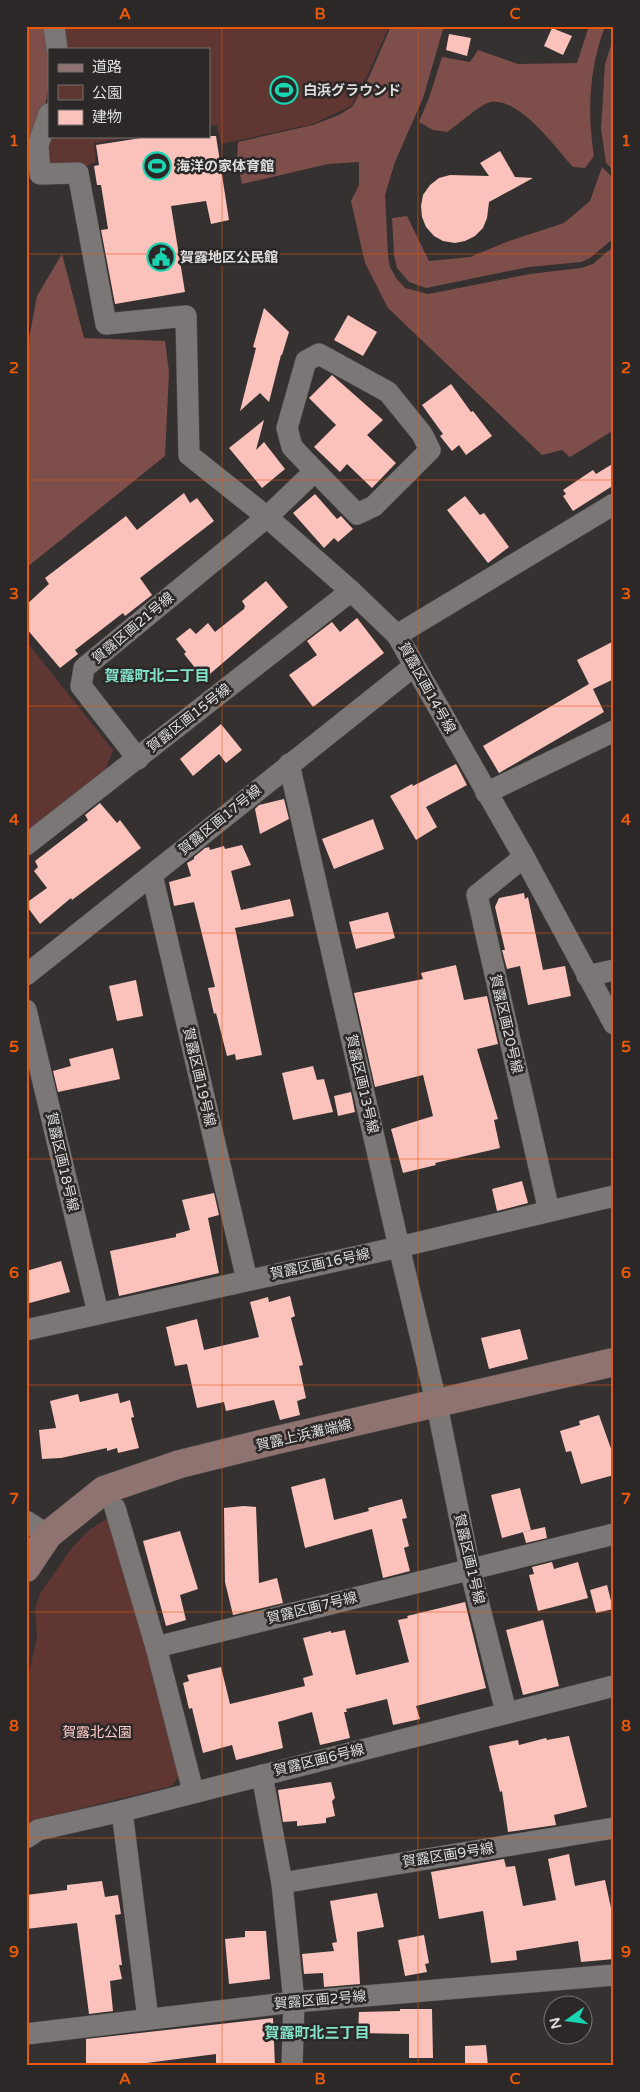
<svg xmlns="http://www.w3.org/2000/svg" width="640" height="2092" font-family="'Varela Round','Noto Sans JP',sans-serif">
<rect width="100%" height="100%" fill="#353131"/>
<g fill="#5f3632">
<polygon points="61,26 389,26 368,74 351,106 313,124 221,144 217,125 209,126 209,49 63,49"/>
<polygon points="49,136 137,136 94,143 96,162 87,166 47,169"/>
<polygon points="26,641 113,750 104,774 26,831"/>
<polygon points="115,1514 180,1774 172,1786 26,1822 26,1687 37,1637 35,1608 41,1592 71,1549 89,1530"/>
</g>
<g fill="#7e4e4a">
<path d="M 26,26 L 44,26 C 55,80 45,112 31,163 L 26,169 Z"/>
<polygon points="391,26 444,26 423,98 395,162 385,195 388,256 390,267 396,278 405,288 428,294 530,274 581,268 593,264 614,246 614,430 570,457 562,450 542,455 388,308 365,263 351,201 359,185 359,162 328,164 242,184 237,160 238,142 313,125 339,115 352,107 370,75"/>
<path d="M 589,26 L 605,26 C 589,70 587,111 594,156 L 585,168 L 573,167 C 556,148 519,97 491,102 C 480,104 458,125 447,132 L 433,130 L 419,122 L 429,98 L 442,57 L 470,62 L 478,50 L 518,64 L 577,63 Z"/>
<polygon points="614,36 614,171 606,163 601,129 605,64"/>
<polygon points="602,167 614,179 614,238 590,258 581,262 529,267 426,288 409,282 397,268 394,255 392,218 407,216 429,261 470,257 509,241 564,223 590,201"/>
<polygon points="62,254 84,338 165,341 169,372 165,456 26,568 26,355 37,296"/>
</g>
<g fill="#fbc2bc">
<polygon points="552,28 572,36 563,55 544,46"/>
<polygon points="449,34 471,38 467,56 446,50"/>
<polygon points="154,136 216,136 229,220 211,224 206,201 171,206 185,292 115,304 101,230 108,229 101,185 97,185 94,166 99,165 96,145"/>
<polygon points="500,151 515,177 533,178 489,202 487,218 483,228 475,236 465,241 455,243 443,241 434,236 426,227 422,217 421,206 423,195 430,185 439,178 450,175 489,176 480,163"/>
<polygon points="264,308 289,332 282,355 281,355 269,402 260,393 240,411 256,348 253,347"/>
<polygon points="348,315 377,332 363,356 334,340"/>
<polygon points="332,375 383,420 367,435 396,463 372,488 347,464 340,472 314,447 336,425 309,398"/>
<polygon points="451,384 471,412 473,411 492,436 466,455 459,445 452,451 440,436 443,434 422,405"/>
<polygon points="264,420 256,450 264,442 285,469 262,488 229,448"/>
<polygon points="614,463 614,485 573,511 563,496 566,494 563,490 593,470 596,474"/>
<polygon points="184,493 190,503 197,498 214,521 140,578 152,595 125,616 123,613 75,650 78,654 60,668 26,628 26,605 49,584 45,578 126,516 137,530"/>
<polygon points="315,494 337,519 341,516 353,529 338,542 334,538 324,548 293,513"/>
<polygon points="465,496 480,515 484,513 509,547 488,563 447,510"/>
<polygon points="266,581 288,607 204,679 184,654 186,652 176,639 190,628 196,634 208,623 215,632 244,609 245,606 242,601"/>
<polygon points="357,618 384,653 313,707 289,675 317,655 307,641 332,622 340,632"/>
<polygon points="614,641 614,679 593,689 604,712 499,773 483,746 589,684 577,660"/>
<polygon points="221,724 242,750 226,763 219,754 193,776 180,759"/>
<polygon points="456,764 467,785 426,807 437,827 416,840 390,796 412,784 413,786"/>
<polygon points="284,799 289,819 260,834 255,809 259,805"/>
<polygon points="100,803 117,823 120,820 141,848 72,900 71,898 40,924 26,905 26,903 47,888 34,871 38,867 35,861 88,820 85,815"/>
<polygon points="373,819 384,849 334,869 322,839"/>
<polygon points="242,845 251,865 231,871 241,910 290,899 294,916 235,928 262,1055 236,1060 235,1054 227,1056 216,1013 214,1014 208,988 215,987 194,902 174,906 169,882 191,876 187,863 194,859 194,857 205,848 209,847 210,850 224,846 225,849"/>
<polygon points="524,893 525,899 528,897 543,970 565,966 571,996 528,1005 520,966 507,969 502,950 505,950 495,907 499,898"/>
<polygon points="388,912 395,938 356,949 349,922"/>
<polygon points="456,965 464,1000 487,996 498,1044 477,1049 498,1119 494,1120 500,1148 435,1163 436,1165 403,1173 391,1129 433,1116 423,1075 375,1087 354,993 423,979 421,973"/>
<polygon points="136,980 143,1016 117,1021 109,986"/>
<polygon points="113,1048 120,1079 58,1092 53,1071 71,1066 69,1059"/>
<polygon points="313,1066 317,1080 324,1079 333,1112 293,1120 282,1073"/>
<polygon points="351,1092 355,1112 338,1116 334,1096"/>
<polygon points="522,1181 528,1203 497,1211 492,1189"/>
<polygon points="214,1193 219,1215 208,1218 219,1273 119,1296 110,1251 176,1237 176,1234 190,1230 182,1200"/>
<polygon points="61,1261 70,1292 26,1304 26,1271"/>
<polygon points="290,1296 295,1316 291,1318 303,1365 299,1366 306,1398 297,1401 300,1415 280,1420 274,1400 226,1411 224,1402 197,1408 187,1364 175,1366 166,1327 197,1319 204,1350 259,1337 250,1302 268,1297 269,1302"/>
<polygon points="520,1329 528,1359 489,1369 481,1338"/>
<polygon points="118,1393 120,1403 130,1400 134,1417 131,1418 139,1448 118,1453 117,1448 107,1451 107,1448 61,1458 42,1459 39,1430 56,1428 50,1401 78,1394 80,1402"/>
<polygon points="599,1415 614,1457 614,1475 581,1484 571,1451 566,1452 560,1431 580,1425 579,1421"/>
<polygon points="325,1478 334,1520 369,1511 368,1508 402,1499 407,1518 402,1519 409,1546 404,1548 410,1571 383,1578 372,1529 305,1548 291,1487"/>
<polygon points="520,1488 531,1530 502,1538 491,1495"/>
<polygon points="244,1506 256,1507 259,1583 277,1578 283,1603 233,1615 225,1582 224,1508"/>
<polygon points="545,1527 547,1538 526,1543 523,1532"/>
<polygon points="180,1531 198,1589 180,1595 186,1620 166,1626 143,1541"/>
<polygon points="552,1562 554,1569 578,1562 588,1598 538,1611 529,1575 534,1574 532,1567"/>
<polygon points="607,1585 613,1609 596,1613 590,1590"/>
<polygon points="465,1602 486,1688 416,1706 420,1719 393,1725 387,1699 346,1709 347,1712 344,1712 350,1738 320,1745 312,1712 278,1722 283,1748 236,1760 232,1745 203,1753 192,1708 189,1709 183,1683 189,1681 187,1675 221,1667 230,1704 305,1686 303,1678 313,1675 303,1638 331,1631 331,1633 345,1630 356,1675 409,1662 398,1620 408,1618 407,1616"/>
<polygon points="543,1620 559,1686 523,1695 506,1630"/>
<polygon points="569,1736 587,1807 554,1815 556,1825 508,1832 502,1791 500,1792 489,1746 518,1740 519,1745 546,1738 547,1740"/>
<polygon points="331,1782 335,1798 332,1801 335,1816 326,1818 326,1823 297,1826 297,1821 283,1822 278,1790"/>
<polygon points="569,1854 575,1886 605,1880 614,1922 614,1959 581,1962 578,1941 516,1951 517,1960 491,1963 483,1911 439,1919 431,1872 504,1859 506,1867 515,1866 523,1906 556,1900 548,1859"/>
<polygon points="102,1881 105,1897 118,1895 121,1914 115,1915 122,1965 119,1965 122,1979 110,1981 113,2011 89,2014 77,1923 26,1929 26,1895 67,1890 67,1885"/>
<polygon points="377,1893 384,1927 357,1932 360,1984 324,1987 323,1973 304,1974 302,1954 334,1951 332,1943 337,1942 330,1901"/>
<polygon points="245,1931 266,1931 270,1979 229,1984 225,1939 245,1937"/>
<polygon points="424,1935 429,1963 425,1964 427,1972 405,1976 398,1940"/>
<polygon points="400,2009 432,2009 433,2058 409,2058 409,2034 358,2033 359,2012 400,2011"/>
<polygon points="273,2018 275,2066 216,2066 216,2054 123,2066 86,2066 86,2039"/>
<polygon points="486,2045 488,2066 465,2066 465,2046"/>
</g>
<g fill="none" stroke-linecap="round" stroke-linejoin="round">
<g stroke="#535050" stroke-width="22">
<g id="street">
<polyline points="54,26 57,49"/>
<polyline points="49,114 38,145 40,174 78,173 106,324 186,316 189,455 267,517 351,591 397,635 524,857 614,1024"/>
<polyline points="397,635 614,504"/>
<polyline points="138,759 81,686 84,668 267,517 315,471 357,514 374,506 430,450 422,434 388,392 319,354 306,361 287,428 292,447 315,471"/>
<polyline points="289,764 399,1247 437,1405 470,1569 506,1712"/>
<polyline points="486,793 614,731"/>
<polyline points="26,845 351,591"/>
<polyline points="524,857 477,895 549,1211"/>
<polyline points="152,875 247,1280"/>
<polyline points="26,975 414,666"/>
<polyline points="587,976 614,970"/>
<polyline points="26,1010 98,1313"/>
<polyline points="26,1330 399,1247 614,1196"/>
<polyline points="115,1508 156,1647"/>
<polyline points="26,1521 48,1535"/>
<polyline points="262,1775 282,1883 294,2002 292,2066"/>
<polyline points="193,1791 156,1647 614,1534"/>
<polyline points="122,1811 148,2019"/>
<polyline points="26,1838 38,1830 122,1811 614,1686"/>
<polyline points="282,1883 614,1828"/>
<polyline points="26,2034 294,2002 614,1975"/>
</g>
</g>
<g stroke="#535050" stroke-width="29">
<polyline id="secondary" points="26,1568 48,1535 104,1490 180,1464 277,1440 614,1362"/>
</g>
<use href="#street" stroke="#7b7776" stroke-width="21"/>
<use href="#secondary" stroke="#8f7370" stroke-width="28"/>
</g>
<path fill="none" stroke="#e8590c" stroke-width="1" stroke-opacity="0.55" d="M 222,26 L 222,2066M 418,26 L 418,2066M 26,254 L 614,254M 26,480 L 614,480M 26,706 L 614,706M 26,933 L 614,933M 26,1159 L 614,1159M 26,1385 L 614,1385M 26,1612 L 614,1612M 26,1838 L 614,1838"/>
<defs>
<g id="stadium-ring" transform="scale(1.4375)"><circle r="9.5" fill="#2b2827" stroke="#1ad5b2" stroke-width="1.5"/><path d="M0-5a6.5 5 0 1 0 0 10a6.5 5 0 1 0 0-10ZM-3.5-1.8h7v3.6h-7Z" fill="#1ad5b2"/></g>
<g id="civic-ring" transform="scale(1.4375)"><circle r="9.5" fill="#2b2827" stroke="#1ad5b2" stroke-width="1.5"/><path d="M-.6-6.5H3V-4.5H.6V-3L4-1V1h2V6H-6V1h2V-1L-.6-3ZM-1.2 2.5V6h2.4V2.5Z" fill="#1ad5b2"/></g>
</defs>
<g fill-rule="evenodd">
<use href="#stadium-ring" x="284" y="90"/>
<use href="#stadium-ring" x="157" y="166"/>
<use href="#civic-ring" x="161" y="257"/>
</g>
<g text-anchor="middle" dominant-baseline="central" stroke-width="5" stroke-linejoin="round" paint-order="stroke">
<g font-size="14" font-weight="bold" fill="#dfdddd" stroke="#2b2827" text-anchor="start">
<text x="303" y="90">白浜グラウンド</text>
<text x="176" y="166">海洋の家体育館</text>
<text x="180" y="257">賀露地区公民館</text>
</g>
<g font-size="14" fill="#dfdddd" stroke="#2b2827">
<text transform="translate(133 628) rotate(-40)">賀露区画21号線</text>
<text transform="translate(427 688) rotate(61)">賀露区画14号線</text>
<text transform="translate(189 718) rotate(-38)">賀露区画15号線</text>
<text transform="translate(220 820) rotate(-39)">賀露区画17号線</text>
<text transform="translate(506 1024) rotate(77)">賀露区画20号線</text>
<text transform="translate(199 1077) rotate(77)">賀露区画19号線</text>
<text transform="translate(362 1084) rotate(77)">賀露区画13号線</text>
<text transform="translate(62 1162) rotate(77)">賀露区画18号線</text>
<text transform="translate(320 1264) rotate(-12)">賀露区画16号線</text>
<text transform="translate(304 1435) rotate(-13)">賀露上浜灘端線</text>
<text transform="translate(469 1559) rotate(77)">賀露区画1号線</text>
<text transform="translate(312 1608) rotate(-14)">賀露区画7号線</text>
<text transform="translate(319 1760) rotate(-14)">賀露区画6号線</text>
<text transform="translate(448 1855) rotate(-9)">賀露区画9号線</text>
<text transform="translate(320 2000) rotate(-5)">賀露区画2号線</text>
</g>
<g font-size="14" fill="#ffccc7" stroke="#2b2827">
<text x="97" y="1732">賀露北公園</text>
</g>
<g font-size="15" font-weight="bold" fill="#81e2c9" stroke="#2b2827">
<text x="157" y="676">賀露町北二丁目</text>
<text x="317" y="2033">賀露町北三丁目</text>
</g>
</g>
<rect width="640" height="2092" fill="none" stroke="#2b2827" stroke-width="55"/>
<rect x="48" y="48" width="162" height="90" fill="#2b2827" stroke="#737070"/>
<rect x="58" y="64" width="25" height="8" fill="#8f7370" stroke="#737070"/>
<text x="92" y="72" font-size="15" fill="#dfdddd">道路</text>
<rect x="58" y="85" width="25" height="15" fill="#5f3632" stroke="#737070"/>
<text x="92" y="98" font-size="15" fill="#dfdddd">公園</text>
<rect x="58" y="110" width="25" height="15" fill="#fbc2bc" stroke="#737070"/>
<text x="92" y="122" font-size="15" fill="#dfdddd">建物</text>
<g transform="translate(568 2020) rotate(256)"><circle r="24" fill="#2b2827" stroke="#737070"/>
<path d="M0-4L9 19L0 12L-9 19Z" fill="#1ad5b2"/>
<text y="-8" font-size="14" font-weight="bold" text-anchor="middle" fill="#dfdddd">N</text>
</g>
<rect x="28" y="28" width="584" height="2036" fill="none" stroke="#e8590c" stroke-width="2"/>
<g font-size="16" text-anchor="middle" font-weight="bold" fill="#e8590c">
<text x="125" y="19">A</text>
<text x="320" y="19">B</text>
<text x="515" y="19">C</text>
<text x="14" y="146">1</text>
<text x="626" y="146">1</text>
<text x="14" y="373">2</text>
<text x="626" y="373">2</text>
<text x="14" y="599">3</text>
<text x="626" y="599">3</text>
<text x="14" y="825">4</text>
<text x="626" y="825">4</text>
<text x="14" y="1052">5</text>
<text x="626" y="1052">5</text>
<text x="14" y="1278">6</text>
<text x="626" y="1278">6</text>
<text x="14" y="1504">7</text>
<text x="626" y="1504">7</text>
<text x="14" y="1731">8</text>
<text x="626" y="1731">8</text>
<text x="14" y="1957">9</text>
<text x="626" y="1957">9</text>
<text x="125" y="2084">A</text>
<text x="320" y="2084">B</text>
<text x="515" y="2084">C</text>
</g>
</svg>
